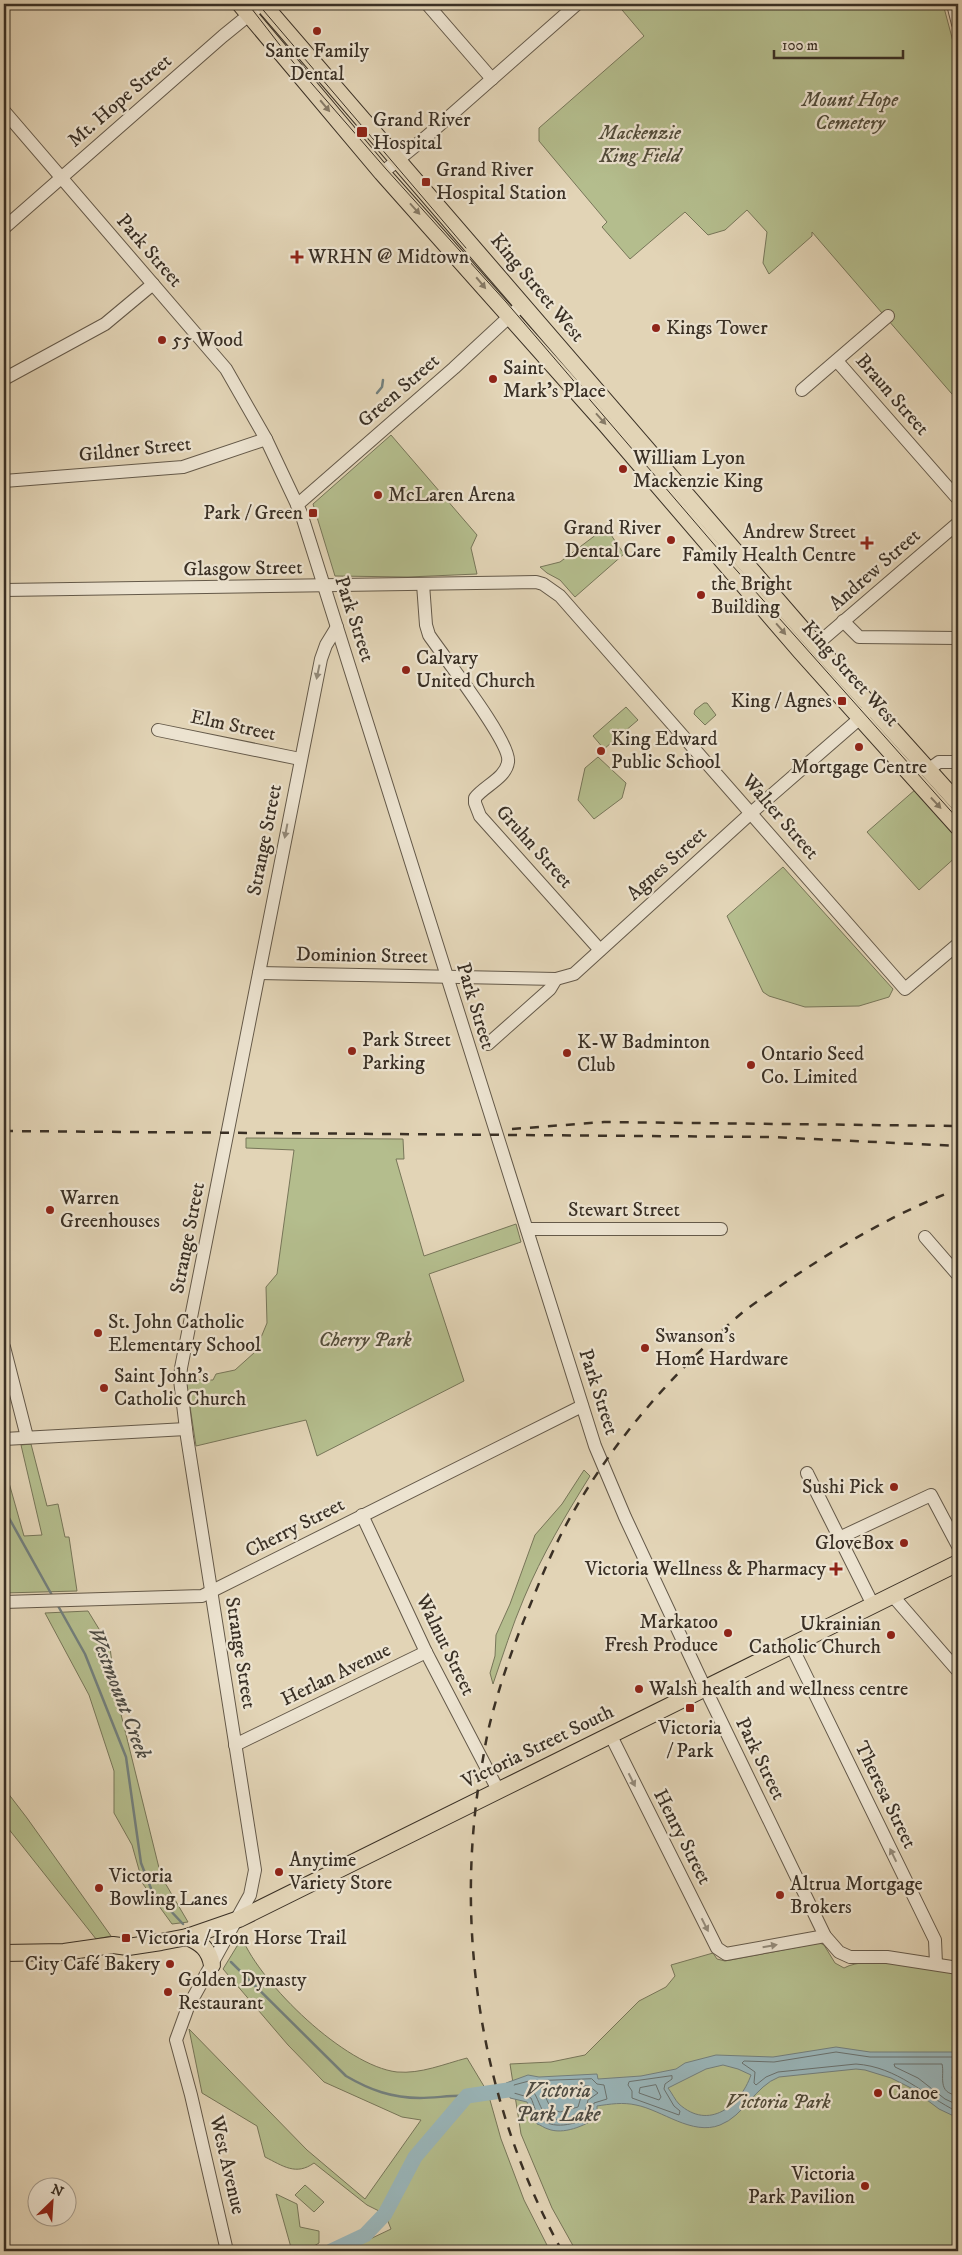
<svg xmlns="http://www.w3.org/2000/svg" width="962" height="2255" font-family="'IM FELL DW Pica',serif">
<rect width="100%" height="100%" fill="#e2d4b6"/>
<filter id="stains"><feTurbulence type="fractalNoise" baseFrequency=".004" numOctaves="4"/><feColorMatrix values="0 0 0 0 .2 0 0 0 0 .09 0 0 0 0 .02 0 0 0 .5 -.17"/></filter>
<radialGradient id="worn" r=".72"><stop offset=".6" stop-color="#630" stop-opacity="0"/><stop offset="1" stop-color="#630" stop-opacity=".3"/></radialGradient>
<g fill="#b4bd8d" stroke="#777659">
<polygon points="617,4 943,4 958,60 958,401 812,232 812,236 769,274 763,263 767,232 747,210 725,230 708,235 685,212 630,259 602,227 607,222 539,141 539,128 644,36"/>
<polygon points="391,435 477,535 471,548 477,574 408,577 335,576 313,504"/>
<polygon points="597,534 611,535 624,554 575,597 560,580 547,573 540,567 560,562"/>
<polygon points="704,703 707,703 716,715 705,725 694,714 695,710"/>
<polygon points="626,707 638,720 604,749 593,736"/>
<polygon points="598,757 626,783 622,798 594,819 578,800 585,768"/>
<polygon points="916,789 958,835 958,855 919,890 867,832"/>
<polygon points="783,867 893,989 889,997 859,1006 805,1007 769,996 763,992 727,916"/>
<polygon points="246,1138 403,1139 404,1159 396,1159 424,1256 516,1224 521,1242 429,1274 464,1381 317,1456 306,1420 196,1446 186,1380 213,1380 216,1374 235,1370 255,1352 267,1323 266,1287 277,1274 294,1150 246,1148"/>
<polygon points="31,1444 47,1506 58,1504 65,1537 69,1537 77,1591 4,1593 4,1465 24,1536 42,1535 21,1445"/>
<path d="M 584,1470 L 590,1476 C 565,1516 542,1555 524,1598 C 512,1626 503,1655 493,1684 L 490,1673 L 495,1656 L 496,1635 L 510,1604 L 535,1535 L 562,1504 Z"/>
<polygon points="88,1611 110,1647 115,1690 161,1876 188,1922 172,1924 143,1884 132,1845 114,1813 114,1771 89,1695 45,1613"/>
<polygon points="4,1788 27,1818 111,1936 96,1939 4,1823"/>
<path d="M 242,1938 C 261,1984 345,2066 397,2072 C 421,2074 444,2064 467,2058 L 488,2093 L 501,2139 L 524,2200 L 550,2251 L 345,2251 L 391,2229 L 385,2214 L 367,2205 L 314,2163 C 296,2176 283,2166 265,2157 L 257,2126 L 202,2093 L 189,2029 L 307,2150 L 365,2199 L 421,2120 L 402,2117 L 324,2082 L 288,2045 L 223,1969 Z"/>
<path d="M 820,1943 L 824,1945 L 835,1963 L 844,1968 C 869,1954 930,1969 958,1973 L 958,2251 L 576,2251 L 552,2208 L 521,2134 L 510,2064 L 551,2062 L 585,2055 L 639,2001 L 666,1987 L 675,1976 L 671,1965 L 713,1953 L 717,1959 L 725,1961 Z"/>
<polygon points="305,2185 324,2202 314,2212 295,2195"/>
<polygon points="276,2194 297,2204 300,2227 319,2231 319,2243 306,2251 292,2251"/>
</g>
<path fill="#99b5b9" stroke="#73807e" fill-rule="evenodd" d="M 836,2047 L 870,2052 L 958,2052 L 958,2068 L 954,2070 L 952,2078 L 958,2087 L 958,2118 L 939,2109 L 911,2088 L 891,2078 L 865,2070 L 856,2069 L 779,2077 C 755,2086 744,2116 720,2125 C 692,2136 662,2110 636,2105 C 623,2102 610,2104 597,2106 L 597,2117 C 585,2126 563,2135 548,2129 C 544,2128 541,2125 537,2124 L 527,2102 L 510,2098 L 506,2083 L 528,2075 L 539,2077 L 597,2074 L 598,2079 L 641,2076 L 676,2069 L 685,2063 L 716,2055 L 773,2057 ZM 723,2065 L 738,2069 L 751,2075 C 740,2106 709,2131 679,2104 C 675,2100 672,2093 668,2088 L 706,2069 Z"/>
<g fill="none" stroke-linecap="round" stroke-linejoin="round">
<g stroke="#6a726f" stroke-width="1">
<path d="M 958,2057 L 870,2057 L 836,2052 L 774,2062 L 744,2061 L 742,2063 L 755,2072 L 754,2083 L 756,2085 L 766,2077 L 778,2072 L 856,2064 C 898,2067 923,2095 958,2112"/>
<polygon points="672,2076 672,2079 665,2084 664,2089 674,2106 680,2111 679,2115 632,2098 632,2091 628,2085 629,2082"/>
<path d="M 592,2079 L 597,2084 L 604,2085 L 607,2099 L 594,2103 L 592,2114 C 580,2124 555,2130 542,2120 C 536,2116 534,2104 531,2098 L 514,2093 L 512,2088 L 514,2085 L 529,2081 Z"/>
<polygon points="656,2085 661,2097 659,2100 639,2093 640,2088"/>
<path d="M 589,2086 L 598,2093 L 588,2100 L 585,2112 C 576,2117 555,2124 546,2115 C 540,2109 538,2097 532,2090 L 535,2088 Z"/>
<polygon points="579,2094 581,2097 578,2107 560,2112 551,2109 546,2098 548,2095"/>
<path d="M 958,2095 C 936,2094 945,2075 942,2064 L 894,2064 L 895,2067 L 918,2078 L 945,2099 L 958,2105"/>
</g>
<g stroke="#73807e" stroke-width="2.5">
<polyline points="377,393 382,387 383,380"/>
<polyline points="4,1509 53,1597"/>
<polyline points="57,1604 85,1654 126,1757 141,1863 152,1891 183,1924"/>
<path d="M 231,1962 L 346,2076 C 370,2090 392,2098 420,2098 C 436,2098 452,2095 467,2096"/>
</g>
<polyline stroke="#99b5b9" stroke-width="15" points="331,2251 365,2235 385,2214 415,2157 467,2096 508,2090"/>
<g stroke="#645949" stroke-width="14">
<g id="minor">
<polyline points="427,4 492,79"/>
<polyline points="953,4 958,24"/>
<polyline points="4,111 226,369 266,439 301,513 595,1446 625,1517 705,1688 825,1936 839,1952 850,1957 887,1957 958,1968"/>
<polyline points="382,173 426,137 577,4"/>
<polyline points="4,228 223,36 255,10"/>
<polyline points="837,361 958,499"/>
<polyline points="4,379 105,324 153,284"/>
<polyline points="802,390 888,316"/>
<polyline points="4,481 183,467 266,439"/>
<polyline points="297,505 454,368 523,304"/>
<path d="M 423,584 L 426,625 L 429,635 C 443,656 512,743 508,762 C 506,778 484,786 475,798 L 475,803 L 480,816 L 600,950"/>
<polyline points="4,590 536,582 543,584 560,596 905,989 958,944"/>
<polyline points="843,621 859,637 958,638"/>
<polyline points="816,645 958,523"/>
<polyline points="158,730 300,759"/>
<polyline points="928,770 939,762 958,762"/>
<polyline points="259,973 556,979 574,974 751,813 866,713"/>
<polyline points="488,1044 550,989 556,979"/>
<polyline points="527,1229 721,1229"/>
<polyline points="925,1237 958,1275"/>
<polyline points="4,1347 27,1437"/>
<polyline points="4,1439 186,1429"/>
<polyline points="807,1473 873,1605"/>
<polyline points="362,1515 426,1652 498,1790"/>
<polyline points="839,1538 931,1495 958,1546"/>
<polyline points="892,1595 958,1671"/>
<polyline points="4,1602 202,1596 582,1406"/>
<polyline points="791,1645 935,1940 936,1964"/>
<polyline points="611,1736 717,1948 726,1954 825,1936"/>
<polyline points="235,1745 426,1652"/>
<polyline points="227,2251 191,2095 176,2040 188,2007 250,1895 255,1870 187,1437 180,1380 181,1368 321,659 326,645 337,627"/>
</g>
</g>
<g stroke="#3a3025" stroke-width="18">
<g id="major">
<polyline points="240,4 382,173 606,425 801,652 958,827"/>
<polyline points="263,4 816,645 958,803"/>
<path d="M 187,1937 C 201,1943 209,1949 212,1965"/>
<polyline points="4,1953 64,1952 113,1945 128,1947 161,1942 187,1937 239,1919 958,1563"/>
</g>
</g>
<use href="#minor" stroke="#ece3d0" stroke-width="12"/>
<use href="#major" stroke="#e2d4b6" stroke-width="16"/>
<g stroke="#3a3025" stroke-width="1">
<polyline points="248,4 293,62 386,169 506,302 730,563 958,819"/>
<polyline points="258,4 466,248"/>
</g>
<g stroke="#3a3025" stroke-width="2.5" stroke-dasharray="9 9" stroke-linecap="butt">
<polyline points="512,1129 604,1122 958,1126"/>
<polyline points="4,1131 771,1137 958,1146"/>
<path d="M 562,2251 C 485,2112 456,1946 478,1789 C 482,1766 485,1742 491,1719 C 501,1680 515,1641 531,1603 C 543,1573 555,1544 571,1516 C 613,1441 672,1374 736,1318 C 750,1305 768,1295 783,1284 C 839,1246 895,1213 958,1189"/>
</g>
</g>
<defs><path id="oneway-solid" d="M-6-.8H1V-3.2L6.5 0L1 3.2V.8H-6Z" transform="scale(1.25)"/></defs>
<g fill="#867a66">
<use href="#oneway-solid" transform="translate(325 106) rotate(50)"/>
<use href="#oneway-solid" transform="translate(415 209) rotate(48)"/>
<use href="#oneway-solid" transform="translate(481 283) rotate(50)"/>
<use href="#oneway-solid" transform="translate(601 419) rotate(48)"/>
<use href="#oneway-solid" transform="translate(781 629) rotate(49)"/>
<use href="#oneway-solid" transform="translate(936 803) rotate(47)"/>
</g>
<g fill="#938a7a">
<use href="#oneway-solid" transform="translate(318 672) rotate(102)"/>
<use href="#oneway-solid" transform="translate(286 831) rotate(101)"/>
<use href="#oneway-solid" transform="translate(632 1780) rotate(63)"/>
<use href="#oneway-solid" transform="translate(893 1855) rotate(-116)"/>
<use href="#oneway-solid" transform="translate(705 1925) rotate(63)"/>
<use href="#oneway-solid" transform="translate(770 1946) rotate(-10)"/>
</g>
<g fill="#8f2418" stroke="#ece3d0" stroke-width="2">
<circle cx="317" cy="31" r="5"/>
<rect x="356" y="126" width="12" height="12" rx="2.5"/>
<rect x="421" y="177" width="10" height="10" rx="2.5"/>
<path d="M294.5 249.5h5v5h5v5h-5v5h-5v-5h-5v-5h5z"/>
<circle cx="656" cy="328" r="5"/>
<circle cx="162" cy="340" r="5"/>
<circle cx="493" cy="379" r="5"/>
<circle cx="623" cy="469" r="5"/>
<circle cx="378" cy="495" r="5"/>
<rect x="308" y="508" width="10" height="10" rx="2.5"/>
<circle cx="671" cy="540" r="5"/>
<path d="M864.5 535.5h5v5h5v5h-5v5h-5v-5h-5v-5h5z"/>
<circle cx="701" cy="595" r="5"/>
<circle cx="406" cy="670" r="5"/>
<rect x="837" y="696" width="10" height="10" rx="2.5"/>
<circle cx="859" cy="747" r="5"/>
<circle cx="601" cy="751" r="5"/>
<circle cx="352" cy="1051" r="5"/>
<circle cx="567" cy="1053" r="5"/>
<circle cx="751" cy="1065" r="5"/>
<circle cx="50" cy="1210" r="5"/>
<circle cx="98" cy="1333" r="5"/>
<circle cx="645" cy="1348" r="5"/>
<circle cx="104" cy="1388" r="5"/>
<circle cx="894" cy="1487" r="5"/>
<circle cx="904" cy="1543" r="5"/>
<path d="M833.5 1561.5h5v5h5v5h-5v5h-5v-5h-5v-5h5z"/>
<circle cx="728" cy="1633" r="5"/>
<circle cx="891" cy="1635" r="5"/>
<circle cx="639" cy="1689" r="5"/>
<rect x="685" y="1703" width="10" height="10" rx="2.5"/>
<circle cx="279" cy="1872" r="5"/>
<circle cx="99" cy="1888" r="5"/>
<circle cx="780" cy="1895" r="5"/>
<rect x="121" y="1933" width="10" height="10" rx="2.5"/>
<circle cx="170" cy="1964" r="5"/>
<circle cx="168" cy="1992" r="5"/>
<circle cx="878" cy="2093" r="5"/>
<circle cx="865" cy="2186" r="5"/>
</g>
<g text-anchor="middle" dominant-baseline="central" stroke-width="4.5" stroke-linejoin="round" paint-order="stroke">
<g font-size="20" fill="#3a3025" stroke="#ece3d0" text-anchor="start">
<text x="317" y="51" text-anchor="middle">Sante Family<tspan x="317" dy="23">Dental</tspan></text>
<text x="373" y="120">Grand River<tspan x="373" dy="23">Hospital</tspan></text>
<text x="436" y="170">Grand River<tspan x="436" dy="23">Hospital Station</tspan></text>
<text x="308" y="257">WRHN @ Midtown</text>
<text x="666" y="328">Kings Tower</text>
<text x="172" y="340">55 Wood</text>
<text x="503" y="368">Saint<tspan x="503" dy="23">Mark's Place</tspan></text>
<text x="633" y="458">William Lyon<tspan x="633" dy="23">Mackenzie King</tspan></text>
<text x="388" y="495">McLaren Arena</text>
<text x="303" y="513" text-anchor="end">Park / Green</text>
<text x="661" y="528" text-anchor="end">Grand River<tspan x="661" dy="23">Dental Care</tspan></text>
<text x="856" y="532" text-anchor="end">Andrew Street<tspan x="856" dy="23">Family Health Centre</tspan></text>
<text x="711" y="584">the Bright<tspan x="711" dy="23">Building</tspan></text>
<text x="416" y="658">Calvary<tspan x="416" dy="23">United Church</tspan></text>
<text x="832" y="701" text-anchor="end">King / Agnes</text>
<text x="611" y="739">King Edward<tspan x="611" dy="23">Public School</tspan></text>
<text x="859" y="767" text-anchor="middle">Mortgage Centre</text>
<text x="362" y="1040">Park Street<tspan x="362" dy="23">Parking</tspan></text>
<text x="577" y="1042">K-W Badminton<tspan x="577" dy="23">Club</tspan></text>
<text x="761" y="1054">Ontario Seed<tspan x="761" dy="23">Co. Limited</tspan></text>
<text x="60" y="1198">Warren<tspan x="60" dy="23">Greenhouses</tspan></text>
<text x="108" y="1322">St. John Catholic<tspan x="108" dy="23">Elementary School</tspan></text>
<text x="655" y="1336">Swanson's<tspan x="655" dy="23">Home Hardware</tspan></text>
<text x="114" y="1376">Saint John's<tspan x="114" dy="23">Catholic Church</tspan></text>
<text x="884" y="1487" text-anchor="end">Sushi Pick</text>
<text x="894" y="1543" text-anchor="end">GloveBox</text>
<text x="826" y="1569" text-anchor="end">Victoria Wellness &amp; Pharmacy</text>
<text x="718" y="1622" text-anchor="end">Markatoo<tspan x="718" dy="23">Fresh Produce</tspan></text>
<text x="881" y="1624" text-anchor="end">Ukrainian<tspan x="881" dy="23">Catholic Church</tspan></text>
<text x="649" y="1689">Walsh health and wellness centre</text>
<text x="690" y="1728" text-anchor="middle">Victoria<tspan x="690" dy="23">/ Park</tspan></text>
<text x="289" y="1860">Anytime<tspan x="289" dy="23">Variety Store</tspan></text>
<text x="109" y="1876">Victoria<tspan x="109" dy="23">Bowling Lanes</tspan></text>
<text x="790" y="1884">Altrua Mortgage<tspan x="790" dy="23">Brokers</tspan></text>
<text x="136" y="1938">Victoria / Iron Horse Trail</text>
<text x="160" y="1964" text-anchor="end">City Café Bakery</text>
<text x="178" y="1980">Golden Dynasty<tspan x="178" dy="23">Restaurant</tspan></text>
<text x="888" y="2093">Canoe</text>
<text x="855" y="2174" text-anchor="end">Victoria<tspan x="855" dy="23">Park Pavilion</tspan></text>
</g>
<g font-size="20" font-style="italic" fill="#524c3a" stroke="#ece3d0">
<text x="850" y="100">Mount Hope<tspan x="850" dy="23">Cemetery</tspan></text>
<text x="640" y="133">Mackenzie<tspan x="640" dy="23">King Field</tspan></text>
<text x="365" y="1340">Cherry Park</text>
<text x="778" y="2102">Victoria Park</text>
</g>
<g font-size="20" fill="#3a3025" stroke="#ece3d0">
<text transform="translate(120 101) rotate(-41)">Mt. Hope Street</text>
<text transform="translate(149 251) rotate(49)">Park Street</text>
<text transform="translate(537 288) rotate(50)">King Street West</text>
<text transform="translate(399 391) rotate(-41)">Green Street</text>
<text transform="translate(892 395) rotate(49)">Braun Street</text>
<text transform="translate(135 450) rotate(-6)">Gildner Street</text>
<text transform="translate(243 569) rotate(-1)">Glasgow Street</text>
<text transform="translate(875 570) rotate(-41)">Andrew Street</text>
<text transform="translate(354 619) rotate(72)">Park Street</text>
<text transform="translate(850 674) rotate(48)">King Street West</text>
<text transform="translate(233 726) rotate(12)">Elm Street</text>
<text transform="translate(780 817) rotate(49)">Walter Street</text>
<text transform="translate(265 840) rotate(-79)">Strange Street</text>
<text transform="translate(534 847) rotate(48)">Gruhn Street</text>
<text transform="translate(667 864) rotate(-42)">Agnes Street</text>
<text transform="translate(362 956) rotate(1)">Dominion Street</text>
<text transform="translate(475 1006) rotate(73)">Park Street</text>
<text x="624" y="1210">Stewart Street</text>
<text transform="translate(188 1238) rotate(-79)">Strange Street</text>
<text transform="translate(598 1392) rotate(72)">Park Street</text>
<text transform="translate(295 1528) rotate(-27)">Cherry Street</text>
<text transform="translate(445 1645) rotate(64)">Walnut Street</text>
<text transform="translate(240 1653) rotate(81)">Strange Street</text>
<text transform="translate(336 1675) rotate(-26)">Herlan Avenue</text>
<text transform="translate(538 1747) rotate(-26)">Victoria Street South</text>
<text transform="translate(760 1759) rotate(64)">Park Street</text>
<text transform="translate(885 1795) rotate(64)">Theresa Street</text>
<text transform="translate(682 1837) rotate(63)">Henry Street</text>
<text transform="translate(227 2165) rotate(77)">West Avenue</text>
</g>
<g font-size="21" font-style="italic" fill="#4d4b43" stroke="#ece3d0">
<text transform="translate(119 1693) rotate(69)">Westmount Creek</text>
<text x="558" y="2091">Victoria<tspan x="558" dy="24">Park Lake</tspan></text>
</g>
</g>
<rect width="962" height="2255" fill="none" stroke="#e2d4b6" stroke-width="20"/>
<rect x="5" y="5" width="952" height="2245" fill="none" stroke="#3a3025" stroke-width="2.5"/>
<rect x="10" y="10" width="942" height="2235" fill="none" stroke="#3a3025"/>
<g transform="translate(52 2202) rotate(25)"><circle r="24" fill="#ece3d0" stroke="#a59b8c"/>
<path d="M0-4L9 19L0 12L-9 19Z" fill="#8f2418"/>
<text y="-8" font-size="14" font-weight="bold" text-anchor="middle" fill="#3a3025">N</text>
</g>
<path d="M774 50v8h129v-8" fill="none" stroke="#3a3025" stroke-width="2.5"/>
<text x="782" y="50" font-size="15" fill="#3a3025" stroke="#ece3d0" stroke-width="4" paint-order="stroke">100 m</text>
<rect width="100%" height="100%" filter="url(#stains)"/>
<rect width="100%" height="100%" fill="url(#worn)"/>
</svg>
